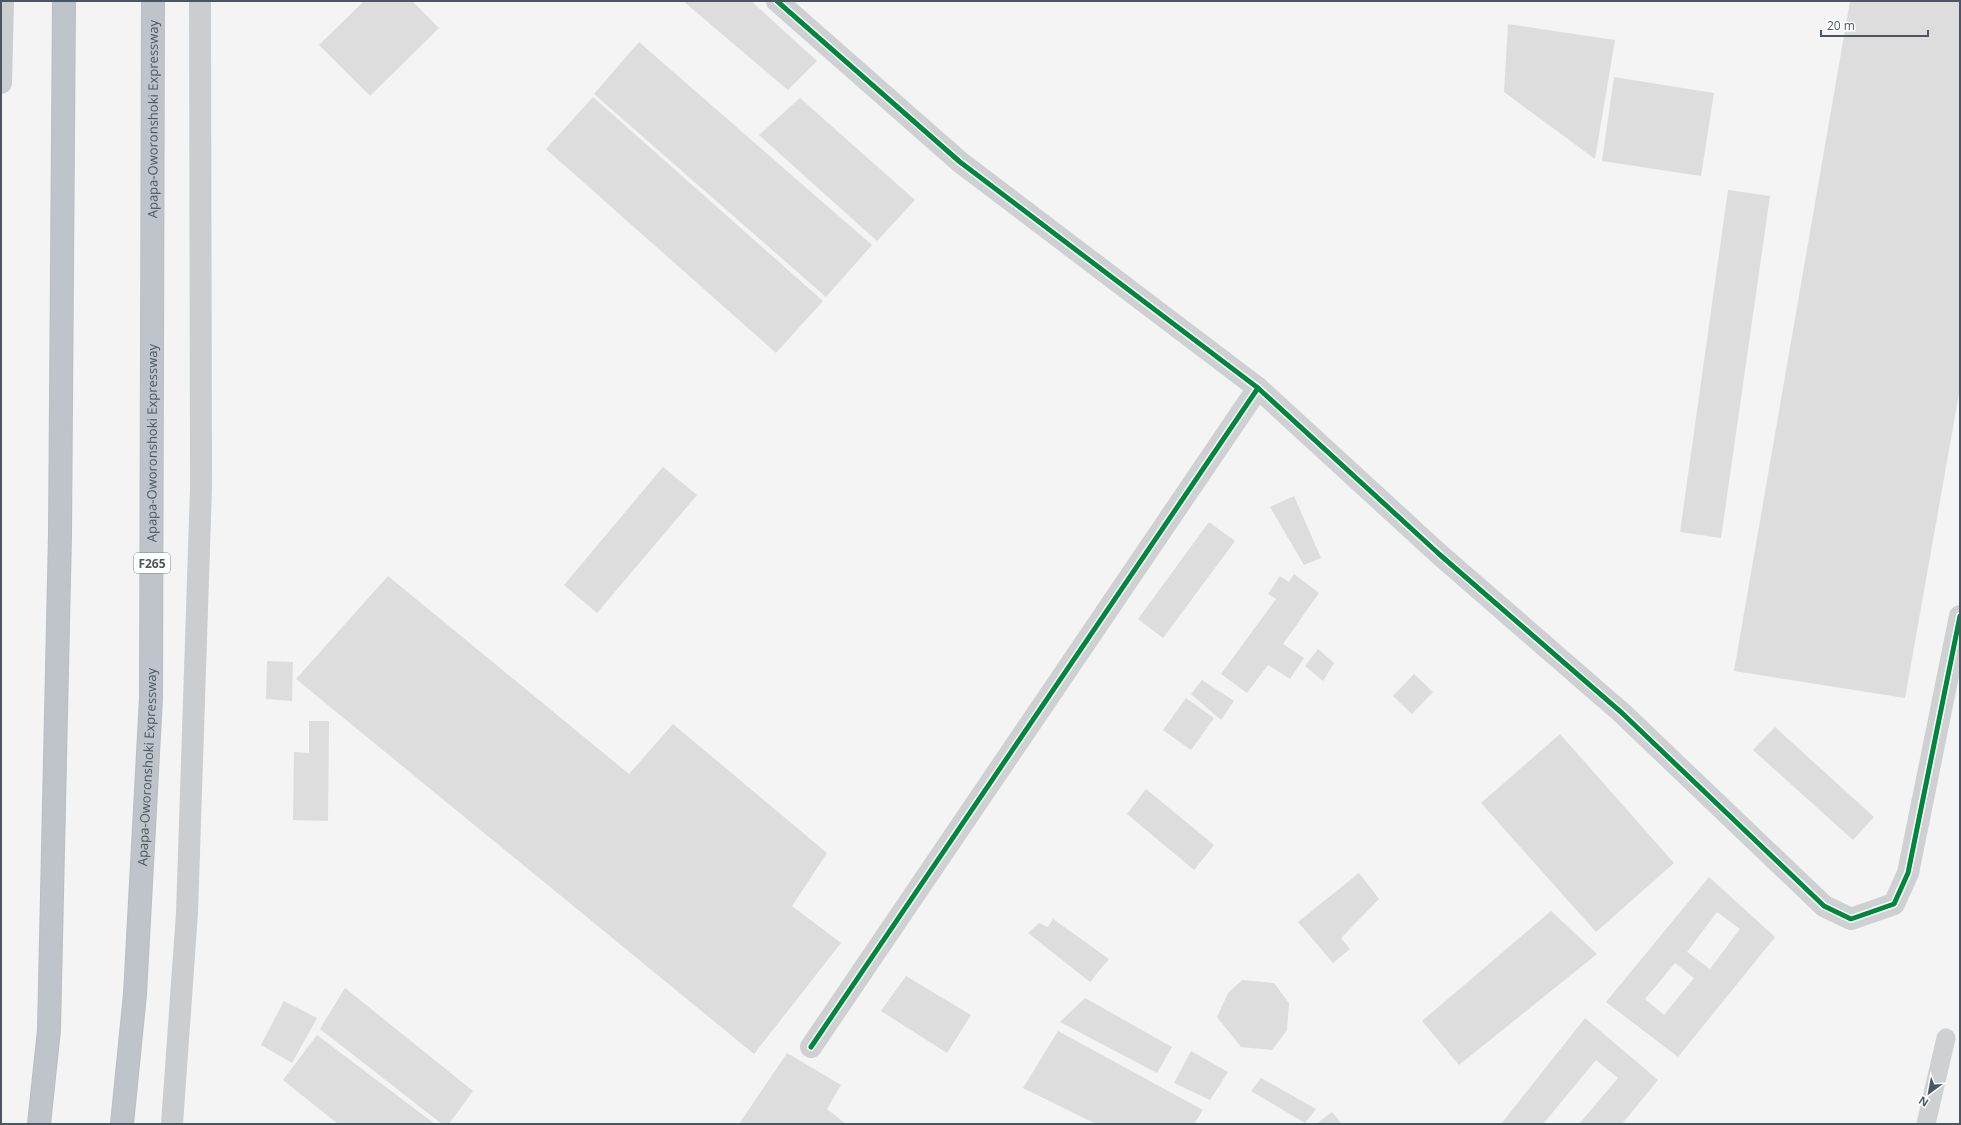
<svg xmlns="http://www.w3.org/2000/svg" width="1961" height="1125" font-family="'Open Sans',sans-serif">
<rect width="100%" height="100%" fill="#f4f4f4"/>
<g fill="#ddddde" fill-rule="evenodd">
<polygon points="364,1 412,1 439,28 370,96 319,45"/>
<polygon points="683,1 751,1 817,61 788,90"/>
<polygon points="1850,1 1960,1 1960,388 1905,698 1734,671"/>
<polygon points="1508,24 1615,40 1595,159 1504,92"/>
<polygon points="639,42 872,245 826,297 594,94"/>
<polygon points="1614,77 1714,93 1701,176 1602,161"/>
<polygon points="593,97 823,301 776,353 546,149"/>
<polygon points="800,98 915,200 877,241 759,135"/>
<polygon points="1728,190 1770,196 1721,538 1680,532"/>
<polygon points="663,467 697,495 597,613 564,585"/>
<polygon points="1294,496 1321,558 1304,565 1270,507"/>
<polygon points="1209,522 1235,541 1163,638 1138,619"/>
<polygon points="1294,574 1319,593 1283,644 1304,658 1290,679 1268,665 1247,693 1221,674 1276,599 1268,594 1280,576 1289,582"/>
<polygon points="388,576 629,774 673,724 827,853 792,906 841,943 754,1054 296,679"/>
<polygon points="1318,649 1334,663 1323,681 1305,666"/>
<polygon points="267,661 293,662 292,701 266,699"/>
<polygon points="1414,674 1433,692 1412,714 1393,696"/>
<polygon points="1202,680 1234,701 1221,720 1191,694"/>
<polygon points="1186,698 1214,718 1191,750 1163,730"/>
<polygon points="309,721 329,721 328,821 293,820 294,752 309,753"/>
<polygon points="1775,727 1874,817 1853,840 1753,750"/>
<polygon points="1560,734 1674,863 1596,932 1481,803"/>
<polygon points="1146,789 1214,845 1194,870 1127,814"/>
<polygon points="1359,873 1379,899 1341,938 1350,949 1333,963 1298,922"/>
<path d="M 1709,877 L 1775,937 L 1678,1057 L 1606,1002 ZM 1717,912 L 1740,929 L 1710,969 L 1687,952 ZM 1675,963 L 1694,978 L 1664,1015 L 1645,999 Z"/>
<polygon points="1551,911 1597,954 1459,1065 1422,1021"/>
<polygon points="1053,919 1109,959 1090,982 1028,933 1039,923 1048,927"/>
<polygon points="906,976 971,1015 947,1053 881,1011"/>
<polygon points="1242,980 1274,983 1289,1003 1287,1030 1272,1050 1241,1047 1217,1017 1228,993"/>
<polygon points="345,988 473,1091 449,1124 442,1124 320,1029"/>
<polygon points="1085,998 1172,1047 1157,1073 1060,1022"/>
<polygon points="284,1001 317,1018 292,1063 261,1045"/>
<polygon points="1585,1018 1658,1080 1622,1124 1579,1124 1618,1078 1596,1060 1543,1124 1501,1124"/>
<polygon points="1058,1031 1203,1110 1194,1124 1096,1124 1023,1088"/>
<polygon points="317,1035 435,1124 338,1124 283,1080"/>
<polygon points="1191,1051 1228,1072 1210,1100 1174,1083"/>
<polygon points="787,1053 841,1085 827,1109 846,1124 739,1124"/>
<polygon points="1261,1078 1316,1109 1305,1123 1251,1091"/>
<polygon points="1332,1112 1342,1124 1316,1124"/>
</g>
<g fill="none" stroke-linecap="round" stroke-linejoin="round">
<g stroke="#b9bec3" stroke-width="24">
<g id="motorway">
<polyline points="39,1124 49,1030 60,534 64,1"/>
<path id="s1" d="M 122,1124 L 135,994 L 151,698 L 153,1"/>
</g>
</g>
<polyline stroke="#ced0d2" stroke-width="19" points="1926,1124 1946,1038"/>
<g stroke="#ced0d2" stroke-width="22">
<polyline points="777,1 960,162 1258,388 1439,554 1622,713 1824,906 1851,919 1894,904 1908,873 1960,616"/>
<polyline points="811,1047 1258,388"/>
</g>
<g stroke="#caced1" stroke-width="22">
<polyline points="1,83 3,1"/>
<polyline points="172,1124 187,913 201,488 200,1"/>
</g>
<use href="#motorway" stroke="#bec4c9" stroke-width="22"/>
<g stroke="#fff" stroke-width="8">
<g id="cycleway">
<polyline points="777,1 960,162 1258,388 1439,554 1622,713 1824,906 1851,919 1894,904 1908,873 1960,616"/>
<polyline points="811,1047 1258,388"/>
</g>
</g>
<use href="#cycleway" stroke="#00873e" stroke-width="5"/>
</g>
<g text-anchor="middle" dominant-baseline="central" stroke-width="4" stroke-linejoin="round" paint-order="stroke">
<rect fill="#fff" stroke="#808990" stroke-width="1" x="134" y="553" width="36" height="20" rx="3"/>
<g font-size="12" font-weight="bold" fill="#4a5661">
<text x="152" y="563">F265</text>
</g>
<g font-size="13" fill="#4a5661" stroke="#fff">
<text stroke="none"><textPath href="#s1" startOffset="1006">Apapa-Oworonshoki Expressway</textPath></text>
<text stroke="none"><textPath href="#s1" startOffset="682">Apapa-Oworonshoki Expressway</textPath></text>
<text stroke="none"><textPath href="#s1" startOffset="358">Apapa-Oworonshoki Expressway</textPath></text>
</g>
</g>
<rect width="1961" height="1125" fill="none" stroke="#4a5661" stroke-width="4"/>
<g transform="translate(1929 1093) rotate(212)" stroke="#ffffff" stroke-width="3" paint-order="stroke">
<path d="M0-3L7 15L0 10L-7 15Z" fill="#4a5661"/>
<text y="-6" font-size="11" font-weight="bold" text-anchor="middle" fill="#4a5661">N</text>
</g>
<path d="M1821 30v6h107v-6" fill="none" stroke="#4a5661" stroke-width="2"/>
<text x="1827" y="30" font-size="12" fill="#4a5661" stroke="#ffffff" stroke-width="3" paint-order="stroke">20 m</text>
</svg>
